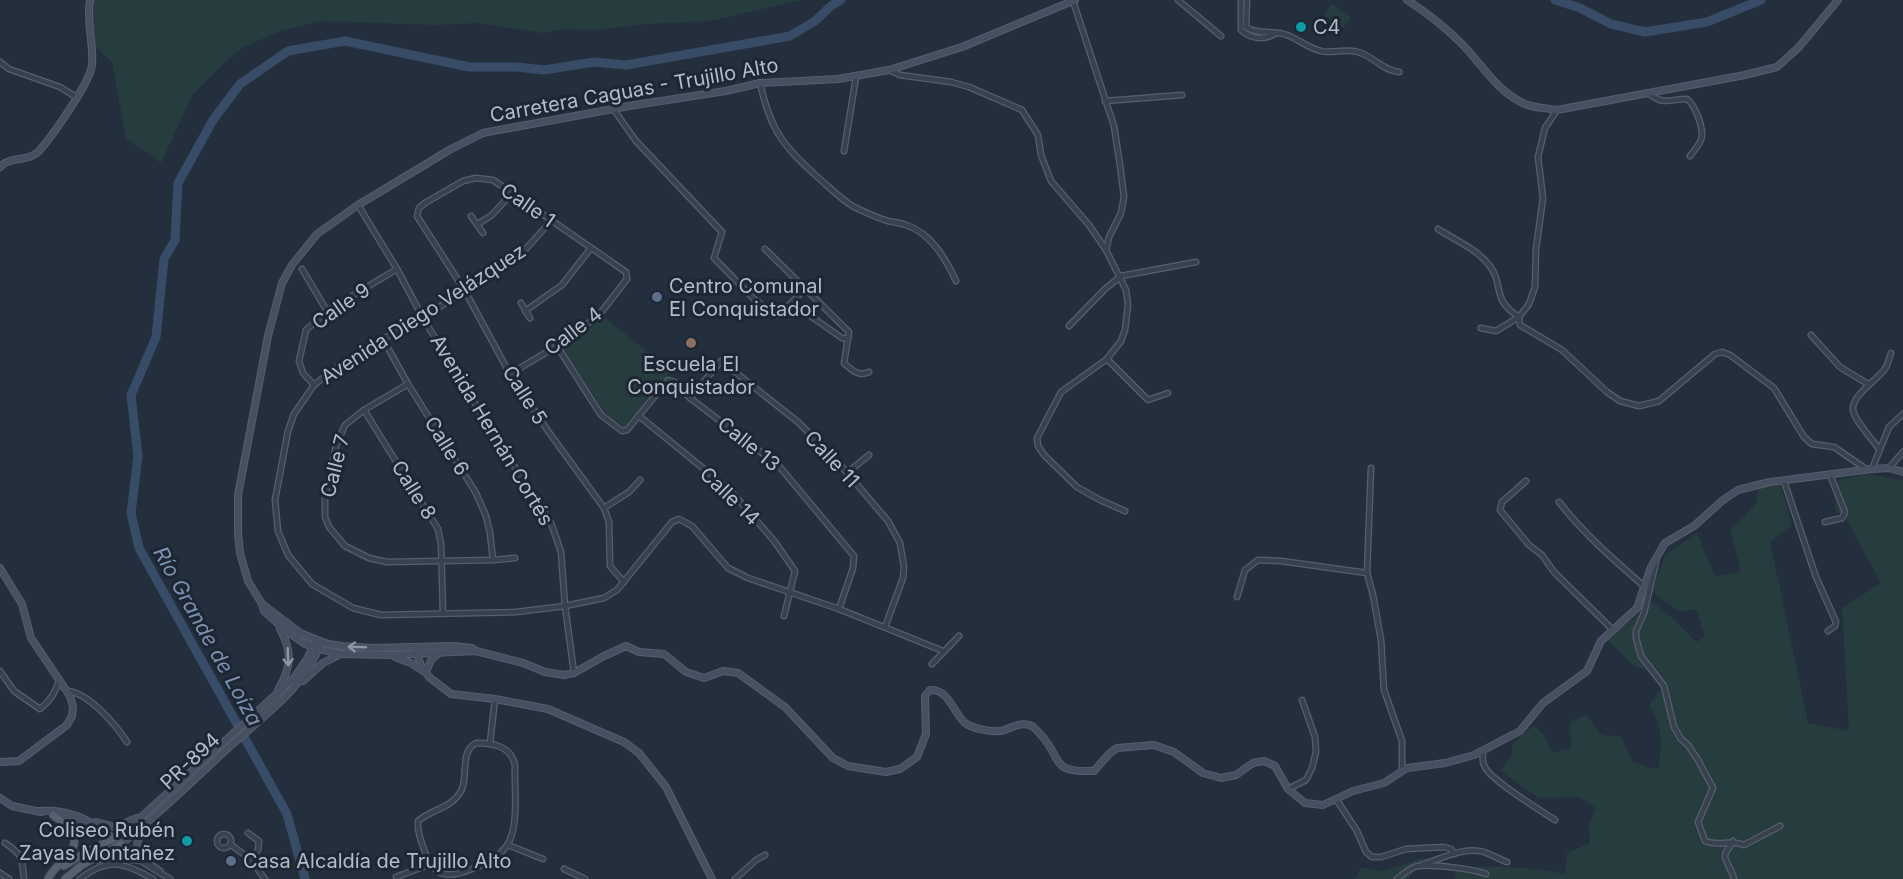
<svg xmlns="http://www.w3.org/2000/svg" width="1903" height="879" font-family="Inter,sans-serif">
<rect width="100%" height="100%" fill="#242f3e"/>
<g fill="#263c3f">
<polygon points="92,0 801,0 710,21 647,24 596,30 562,29 542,33 479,23 436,25 320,21 280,31 244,47 225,62 193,94 161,163 126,138 112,62 95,46 91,6"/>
<polygon points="1332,4 1351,18 1343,28 1324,15"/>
<polygon points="604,317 671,371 624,427 605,413 563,349"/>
<path d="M 1869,474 L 1903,480 L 1903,879 L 1456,879 L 1455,873 L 1458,868 C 1493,865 1529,867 1565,874 L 1567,853 L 1590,843 L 1589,826 L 1596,808 L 1579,797 L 1538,798 L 1500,770 L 1512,756 L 1512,744 L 1534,725 L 1545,736 L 1552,753 L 1571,748 L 1570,722 L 1586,715 L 1602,735 L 1621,737 L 1632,761 L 1649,768 L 1659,768 C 1661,741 1664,730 1649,705 L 1662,688 L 1659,676 L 1633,665 L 1607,639 L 1639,614 L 1647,598 L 1677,622 L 1696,642 L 1705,637 L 1696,609 L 1680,612 L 1652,592 L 1665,555 L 1697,533 L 1715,576 L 1741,572 L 1730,529 L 1744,517 L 1756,503 L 1759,488 L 1780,483 L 1792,526 L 1770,541 L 1808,723 L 1849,731 L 1842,608 L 1881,583 L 1844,515 L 1836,512 L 1834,492 L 1838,480 Z"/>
<polygon points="1424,857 1408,879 1355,879 1361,868 1383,871"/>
</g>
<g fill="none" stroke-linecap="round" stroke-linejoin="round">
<g stroke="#394c67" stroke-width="9">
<polyline points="1555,0 1580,8 1611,24 1645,32 1707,22 1761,0"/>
<polyline points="305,879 287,814 139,548 131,513 138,456 131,395 156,337 164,259 175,240 178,183 213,120 240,84 288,51 345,41 469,67 517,67 544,70 594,62 626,65 790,36 815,21 831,6 841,0"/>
</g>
<g stroke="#565f6c" stroke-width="7">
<g id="street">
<polyline points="1178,0 1221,36"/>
<path d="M 1241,0 L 1241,30 C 1251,39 1264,41 1276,33"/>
<path d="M 1247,0 L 1246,27 C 1257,35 1274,30 1287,35 C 1298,39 1308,48 1321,51 C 1331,54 1344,48 1358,52 C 1373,56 1384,71 1399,72"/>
<polyline points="1073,1 1114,126 1120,165 1124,197 1121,213 1109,237 1106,250 1126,290 1128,305 1125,330 1121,341 1107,359 1061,392 1037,438 1038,446 1044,455 1077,487 1100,500 1125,511"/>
<polyline points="0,62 9,69 60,87 76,97"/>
<polyline points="889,70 900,75 951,82 969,87 1022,110 1038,135 1041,155 1051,181 1089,225 1106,250"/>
<path d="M 760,83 C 771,133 785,148 822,181 C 832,190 842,200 854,207 C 865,212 877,218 888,221 C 894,222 900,223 906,225 C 931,233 946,259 956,281"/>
<path d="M 1648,93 C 1664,106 1669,99 1687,99 C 1695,105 1702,124 1702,135 C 1702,142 1694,151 1690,156"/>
<polyline points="1105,101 1182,95"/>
<polyline points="614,110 636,141 722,232 714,258 754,299 776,315 779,315 806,288"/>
<polyline points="844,151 856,77"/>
<polyline points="358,205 397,269 423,318 496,438 551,523 561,552 565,606 574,673"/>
<polyline points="471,216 483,233"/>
<polyline points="551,221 524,251 423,318 383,339 337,367 314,385 294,414 288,431 275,500 278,531 288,555 312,584 353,608 381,615 516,612 565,606 604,598 617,590 672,522 679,519 692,526 728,568 748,578 839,609 943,651"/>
<polyline points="478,224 492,215 512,193"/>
<path d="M 1438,229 C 1455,240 1477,249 1489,265 C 1505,285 1490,298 1519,317"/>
<path d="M 765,249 L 849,332 L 844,363 C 852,370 858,377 869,372"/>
<polyline points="302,269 327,311"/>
<polyline points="521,303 530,318"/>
<polyline points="792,303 842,338 848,339"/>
<polyline points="525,311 562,285 591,248"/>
<polyline points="1519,317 1520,325 1562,350 1607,392 1620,401 1639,406 1659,401 1715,354 1722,352 1730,355 1774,388 1804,437 1812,444 1834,447 1866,469"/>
<polyline points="1069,326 1105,289 1121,276 1196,262"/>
<polyline points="1481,328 1496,331 1519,317 1529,304 1535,287 1536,249 1543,198 1538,157 1545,128 1557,110"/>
<polyline points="1811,335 1840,367 1868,384"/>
<polyline points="383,339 408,384 476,493 486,516 490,533 493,560"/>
<polyline points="557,346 601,415 622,431 627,430 668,380 675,382 690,398 779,466 854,556 853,568 839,609"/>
<polyline points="1107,359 1148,400 1168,393"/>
<polyline points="510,374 557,346 599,315 627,279 626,272 493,180 476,178 463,181 425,203 419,208 417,216 465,291 510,374 548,431 604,508 609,522 610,566 624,582"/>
<polyline points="408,384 364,410 345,425 336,446 325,498 325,517 329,527 345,546 369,558 387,562 493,560 515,558"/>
<polyline points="314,385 303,373 299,361 306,330 327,311 397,269"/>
<polyline points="690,398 721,361 798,422 837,461 888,521 900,543 904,567 903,578 885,627"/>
<polyline points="364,410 438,529 441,544 443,613"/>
<polyline points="639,416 731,491 775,542 795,571 784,616"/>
<path d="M 1879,449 C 1873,440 1854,420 1853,410 C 1851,396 1877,380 1884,370 C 1888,366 1889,358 1891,353"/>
<polyline points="1371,468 1367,573 1373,595 1381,640 1384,690 1402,741 1402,771"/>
<polyline points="1889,468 1903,452"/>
<polyline points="1872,469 1889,427 1903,414"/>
<polyline points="847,473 869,455"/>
<polyline points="1526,481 1502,502 1500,510 1529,545 1542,555 1554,572 1612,629"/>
<polyline points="1784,481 1816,577 1836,622 1835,626 1828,631"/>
<path d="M 1559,502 C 1584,534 1614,560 1645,587"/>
<polyline points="604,508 629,492 640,480"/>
<polyline points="1825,522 1842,518 1845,512 1830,475"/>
<path d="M 1656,562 L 1644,613 L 1636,631 L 1636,638 L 1641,656 L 1664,686 L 1674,727 L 1681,739 L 1688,745 L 1698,760 L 1713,788 L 1698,822 L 1705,841 C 1719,847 1731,839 1744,845 L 1780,826"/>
<polyline points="1237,597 1245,570 1258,560 1281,561 1367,573"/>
<polyline points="932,664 959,636"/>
<path d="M 0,671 L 14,691 L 40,709 C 49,702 56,692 59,680"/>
<path d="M 67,691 C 88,692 116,725 127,742"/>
<path d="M 476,743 C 493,743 511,746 515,765 C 514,788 519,821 509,842 C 502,855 490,862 477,867 C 449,879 435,879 425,852 C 421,841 417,831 418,821 C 432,809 452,808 461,791 C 469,776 459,752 476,743 Z"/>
<polyline points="490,743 495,699"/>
<path d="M 1483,751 C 1483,755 1482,761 1484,765 C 1488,779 1540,810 1555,820"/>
<polyline points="1288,789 1306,780 1312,768 1316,752 1315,737 1302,700"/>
<polyline points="1336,799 1357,831 1366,852 1372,857 1381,857 1406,849 1444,847 1451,849 1454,854"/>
<polyline points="248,833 259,841 258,850 250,859 265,879"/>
<circle cx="224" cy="841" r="7"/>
<path d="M 1733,841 C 1731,845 1726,851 1725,855 C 1724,861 1733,871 1734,879"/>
<path d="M 5,843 C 23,855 22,858 24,879"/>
<polyline points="121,844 160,871"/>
<polyline points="230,844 250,859"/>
<polyline points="508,845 543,859"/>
<polyline points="117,846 170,879"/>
<path d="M 1423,864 C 1441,859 1465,846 1484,852 C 1492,855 1499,859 1507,862"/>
<polyline points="564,869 585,879"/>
<polyline points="0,873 9,879"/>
<polyline points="396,877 428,865"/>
<path d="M 80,879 C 108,857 124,862 153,879"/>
<polyline points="735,879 756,860 765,855"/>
<path d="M 1397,879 C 1403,874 1411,867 1418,866 C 1432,864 1474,869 1486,874"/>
</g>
</g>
<g stroke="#565f6c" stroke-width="8">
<g id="secondary">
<path d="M 1075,0 L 962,47 L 889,70 L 838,79 L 760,83 L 726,91 L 635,105 L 483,133 L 451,149 L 358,205 L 317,234 L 292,265 L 282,283 L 268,336 L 238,495 L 238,532 L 240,553 L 248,581 L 262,604 L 264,611 L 286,631 L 305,644 L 319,649 L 341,654 L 389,655 L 476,651 L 523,663 L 545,672 L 564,675 L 574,673 L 604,656 L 626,646 L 639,652 L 664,654 L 686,672 L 704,678 L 723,671 L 738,673 L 785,707 L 833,758 L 848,766 L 886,772 L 900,769 L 917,757 L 926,734 L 925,696 L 930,690 C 949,689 953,712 965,723 C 973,729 991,732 1001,731 C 1012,728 1020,721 1032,726 C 1035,728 1039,733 1042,736 C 1064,762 1050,772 1094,771 L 1109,754 L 1117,748 L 1154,745 L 1174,752 L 1203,773 L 1221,778 L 1236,775 L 1253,763 L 1264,761 L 1275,766 L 1288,789 L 1305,803 L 1323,805 L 1353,791 L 1384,783 L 1407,768 L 1445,763 L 1474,755 L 1520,731 L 1543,703 L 1587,671 L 1601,641 L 1637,608 L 1651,567 L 1665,543 L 1694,526 L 1723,500 L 1738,490 L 1770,482 L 1872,469 L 1889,468 L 1903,472"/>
<path d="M 1407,0 C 1427,13 1445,27 1462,44 C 1482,64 1497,92 1525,104 C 1534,108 1547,108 1557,110 L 1745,75 L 1777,67 L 1799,47 L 1838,0"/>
<path d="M 0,167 C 10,156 28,162 38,152 C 51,138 90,83 92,65 C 94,44 86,22 90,0"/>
<polyline points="0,568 22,604 31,638 70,696 73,707 72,716 67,725 19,761 0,762"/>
<polyline points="262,604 300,633 328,644 342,646 373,648 452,646 472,648 476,651"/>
<polyline points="415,647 421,666 429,677 451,694 495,699 548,709 624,742 639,753 666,787 712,879"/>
<polyline points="395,657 411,663 423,671"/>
<polyline points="426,672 431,660 440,652"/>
<polyline points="303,681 323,663 341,654"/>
<path d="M 278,690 C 291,668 293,652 280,629"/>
<polyline points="0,798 12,806 41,812"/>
<path d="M 40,811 C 74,808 95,824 121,844 C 159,814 193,781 228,748 C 262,717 306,688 321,642"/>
<polyline points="54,815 87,826 112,842"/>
<polyline points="96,822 115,827 137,818"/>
<polyline points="114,838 138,820 294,678 307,659 316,641"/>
<path d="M 140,857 C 134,844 138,839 145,828"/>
</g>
</g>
<g stroke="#414a57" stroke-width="9">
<g id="primary">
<polyline points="99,860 110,856 138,860"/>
<polyline points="64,866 83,854 114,838"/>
<path d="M 48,879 C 52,870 60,864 67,857 C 84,839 68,826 53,815"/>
<polyline points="65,879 82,865 121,844"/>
</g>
</g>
<use href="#street" stroke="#38414e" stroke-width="4.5"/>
<use href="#secondary" stroke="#465061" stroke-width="6"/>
<use href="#primary" stroke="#56606e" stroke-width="7"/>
</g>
<defs><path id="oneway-shaft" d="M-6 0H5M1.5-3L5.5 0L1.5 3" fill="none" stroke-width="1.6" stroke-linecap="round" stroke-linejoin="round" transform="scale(1.5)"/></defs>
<g stroke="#8e96a5">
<use href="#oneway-shaft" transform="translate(357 647) rotate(-178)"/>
<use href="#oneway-shaft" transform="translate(288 657) rotate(88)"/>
</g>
<g fill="#0f9aa8" stroke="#1d2633" stroke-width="2">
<circle cx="1301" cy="27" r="6"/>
<circle cx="187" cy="841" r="6"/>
</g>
<g fill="#5c6f8a" stroke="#1d2633" stroke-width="2">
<circle cx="657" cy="297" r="6"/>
<circle cx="231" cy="861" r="6"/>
</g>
<circle fill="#8d6e63" stroke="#1d2633" stroke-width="2" cx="691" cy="343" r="6"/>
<g text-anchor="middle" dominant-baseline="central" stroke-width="6" stroke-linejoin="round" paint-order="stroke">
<g font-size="20" fill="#b4bcc9" stroke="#1d2633" text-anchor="start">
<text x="1313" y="27">C4</text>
<text x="669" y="286">Centro Comunal<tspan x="669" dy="23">El Conquistador</tspan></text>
<text x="691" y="364" text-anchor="middle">Escuela El<tspan x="691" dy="23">Conquistador</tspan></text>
<text x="175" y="830" text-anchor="end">Coliseo Rubén<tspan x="175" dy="23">Zayas Montañez</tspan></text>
<text x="243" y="861">Casa Alcaldía de Trujillo Alto</text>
</g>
<g font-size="20" fill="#b4bcc9" stroke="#1d2633">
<text transform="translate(634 90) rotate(-10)">Carretera Caguas - Trujillo Alto</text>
<text transform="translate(528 205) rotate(35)">Calle 1</text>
<text transform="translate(341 306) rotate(-35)">Calle 9</text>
<text transform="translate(423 314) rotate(-33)">Avenida Diego Velázquez</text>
<text transform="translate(573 331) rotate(-37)">Calle 4</text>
<text transform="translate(525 395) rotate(58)">Calle 5</text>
<text transform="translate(492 430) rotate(59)">Avenida Hernán Cortés</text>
<text transform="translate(749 444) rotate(39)">Calle 13</text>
<text transform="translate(447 446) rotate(58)">Calle 6</text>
<text transform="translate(832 459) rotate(47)">Calle 11</text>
<text transform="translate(335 466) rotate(-76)">Calle 7</text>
<text transform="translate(414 490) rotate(58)">Calle 8</text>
<text transform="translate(730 496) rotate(44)">Calle 14</text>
<text transform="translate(190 761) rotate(-43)">PR-894</text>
</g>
<g font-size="21" font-style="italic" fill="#7c92b1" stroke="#1d2633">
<text transform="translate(208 636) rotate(61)">Río Grande de Loíza</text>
</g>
</g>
</svg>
